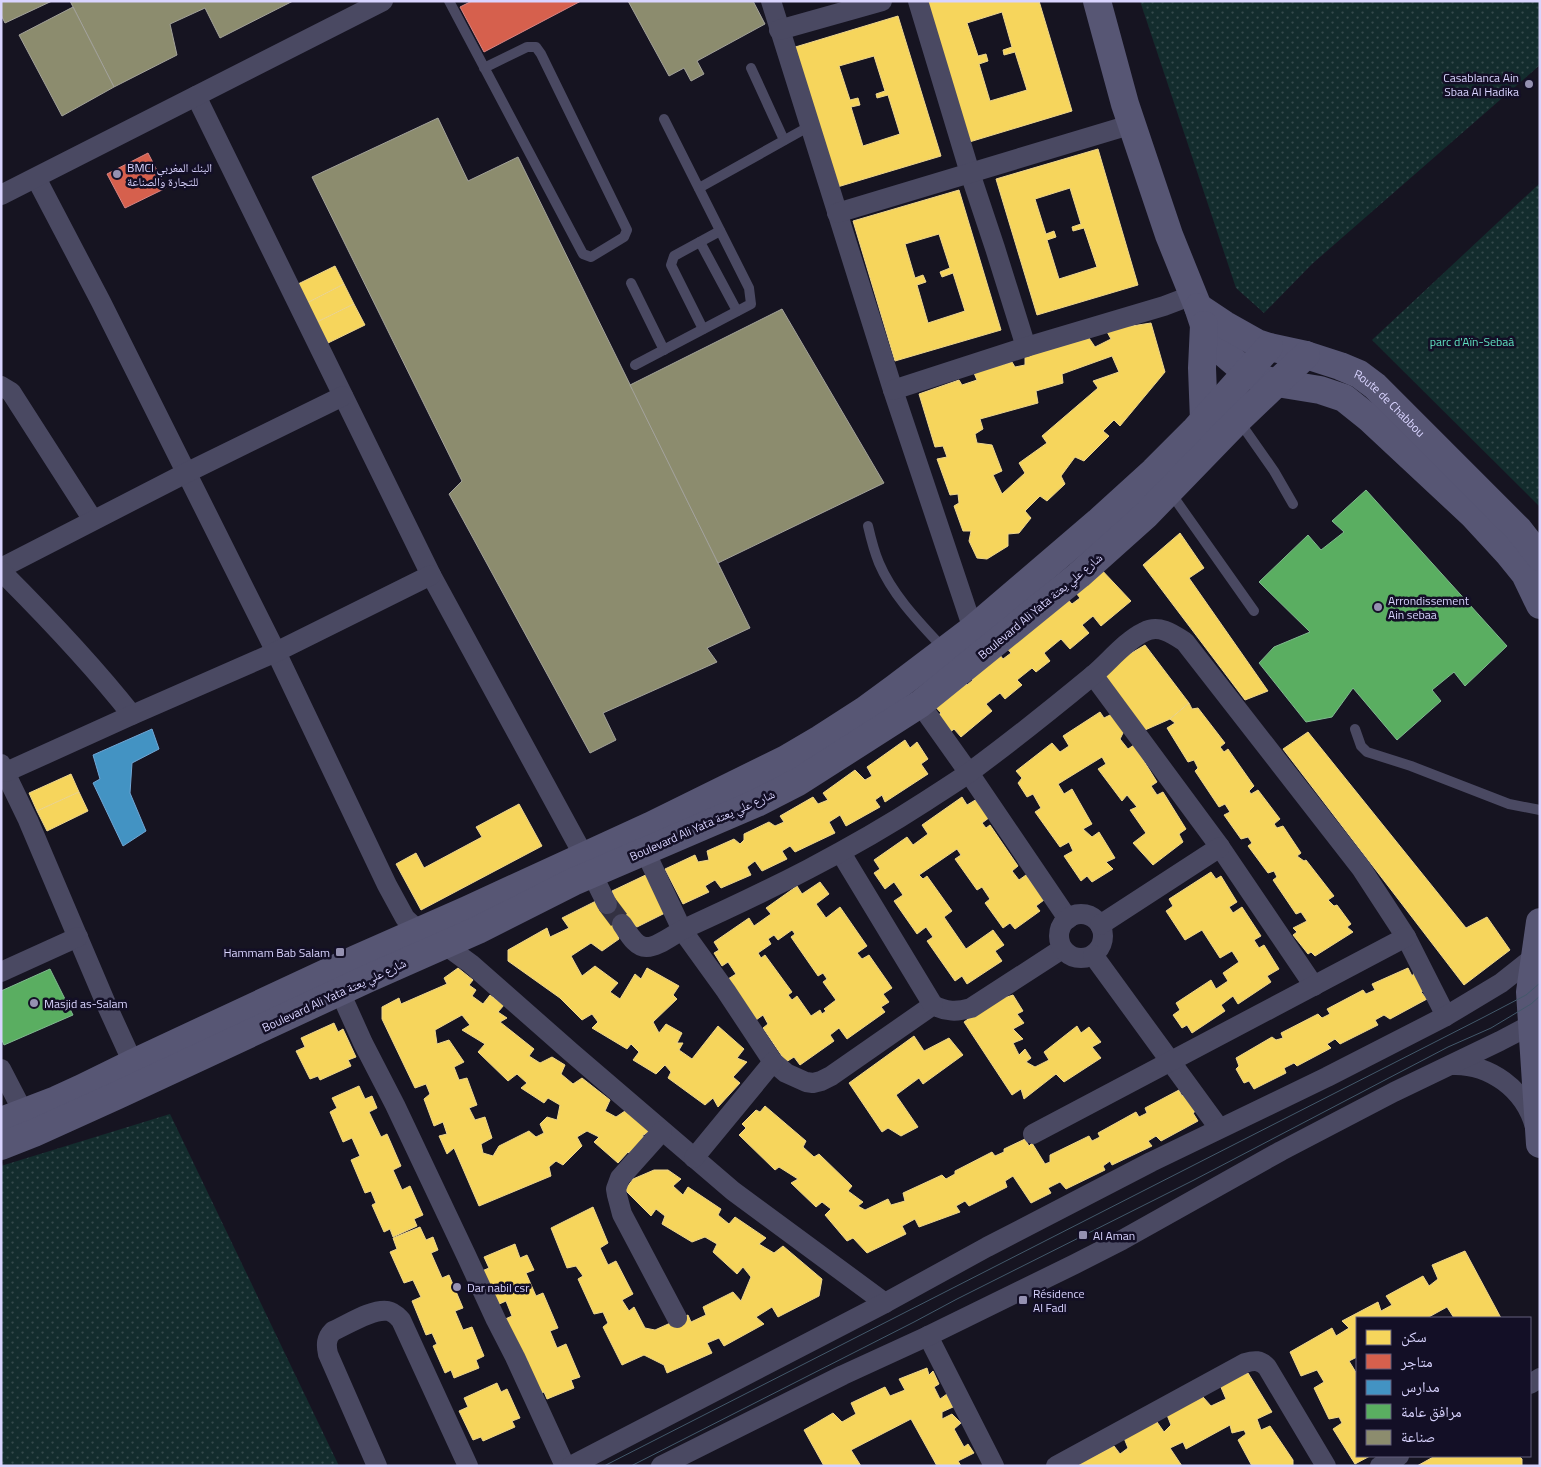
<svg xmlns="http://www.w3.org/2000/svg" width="1541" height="1467" font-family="'Titillium Web','Noto Naskh Arabic',sans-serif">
<defs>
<pattern id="grass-dots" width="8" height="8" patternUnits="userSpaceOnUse" patternTransform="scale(1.25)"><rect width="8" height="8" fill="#132c2d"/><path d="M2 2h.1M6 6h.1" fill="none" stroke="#354a4c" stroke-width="1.8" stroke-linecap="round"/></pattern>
</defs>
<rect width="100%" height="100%" fill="#161421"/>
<g fill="url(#grass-dots)">
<polygon points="1140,1 1540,1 1540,65 1312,264 1264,313 1236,288"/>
<polygon points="1540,183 1540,507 1372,340"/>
<polygon points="170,1114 339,1466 1,1466 1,1166"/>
</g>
<g fill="#f6d55c" stroke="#edd58d" fill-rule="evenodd">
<path d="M 931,1 L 1039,1 L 1072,111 L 966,143 L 924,3 ZM 1002,12 L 1012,47 L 1003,50 L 1004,55 L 1015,52 L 1027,90 L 990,101 L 979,64 L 988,61 L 986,54 L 978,56 L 967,23 Z"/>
<path d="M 898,16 L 941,156 L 834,188 L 792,48 ZM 874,56 L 885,91 L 876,94 L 877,98 L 888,95 L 900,134 L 863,146 L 851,107 L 860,105 L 858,98 L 850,100 L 839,66 Z"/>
<path d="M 1098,149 L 1138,285 L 1037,315 L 996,179 ZM 1070,188 L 1081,224 L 1072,227 L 1073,231 L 1084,228 L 1097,267 L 1059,279 L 1047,240 L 1056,237 L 1054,231 L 1046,234 L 1035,199 Z"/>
<path d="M 959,190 L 1001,330 L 895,361 L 853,221 ZM 939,234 L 950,268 L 940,272 L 942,277 L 953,273 L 965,311 L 928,323 L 917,285 L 926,282 L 923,275 L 915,278 L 905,244 Z"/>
<polygon points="335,266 344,284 307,303 298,284"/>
<polygon points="344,284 354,304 317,322 307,303"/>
<polygon points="354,304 365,325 328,343 317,322"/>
<path d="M 1151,323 L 1165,372 L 1120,426 L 1114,420 L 1103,431 L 1109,436 L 1084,461 L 1075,457 L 1061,476 L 1065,484 L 1047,501 L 1040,496 L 1025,511 L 1031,518 L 1019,533 L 1008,534 L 1008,546 L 987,559 L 977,558 L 969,541 L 971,531 L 963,531 L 954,506 L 959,503 L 958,494 L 950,495 L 937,459 L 947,457 L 943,446 L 935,447 L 919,394 L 959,380 L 962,385 L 977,380 L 974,373 L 1012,362 L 1015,367 L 1025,365 L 1025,357 L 1089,338 L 1095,347 L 1111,339 L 1106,330 ZM 1112,356 L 1119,372 L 1093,381 L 1098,388 L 1042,436 L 1047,443 L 1019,463 L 1025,473 L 1002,494 L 993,475 L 1002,471 L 992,445 L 977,443 L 975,434 L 983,429 L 980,419 L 1038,403 L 1036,391 L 1063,383 L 1062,374 Z"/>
<polygon points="1180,533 1204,568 1189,578 1268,691 1245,700 1143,565"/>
<polygon points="1098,566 1131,601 1101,626 1093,616 1082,625 1089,633 1070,649 1061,639 1044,653 1050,661 1036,672 1032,668 1017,680 1022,685 1005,699 1000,693 986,704 992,711 961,737 954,729 948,734 935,718 941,713 933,704 962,679 967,685 973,680 968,674 996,650 1003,659 1011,653 1004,645 1062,593 1072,604 1080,598 1072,588"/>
<polygon points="1145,645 1189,703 1170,719 1145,730 1101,671"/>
<polygon points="1189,703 1192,709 1198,708 1225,743 1220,747 1224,752 1228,749 1254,786 1249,791 1251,794 1258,790 1280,819 1274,824 1277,828 1283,826 1301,853 1297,856 1304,861 1306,860 1334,896 1328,900 1334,906 1337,905 1351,924 1347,927 1353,932 1315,956 1311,952 1308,954 1293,935 1297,932 1293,928 1307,921 1301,912 1296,914 1273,880 1277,877 1274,871 1268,873 1248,846 1252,843 1248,837 1241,839 1224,815 1230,812 1225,804 1219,807 1195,771 1198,768 1194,760 1188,762 1167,728 1175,723 1170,719"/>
<polygon points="1100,712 1104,718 1112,714 1124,731 1120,739 1128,749 1134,745 1157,782 1151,786 1157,795 1163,792 1186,829 1179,834 1183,842 1153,865 1133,843 1146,833 1130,810 1137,807 1127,795 1122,801 1098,769 1106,764 1102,757 1058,784 1064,794 1072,789 1092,824 1083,829 1092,837 1099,832 1115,858 1106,862 1113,869 1092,882 1087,876 1081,881 1064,856 1073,851 1069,842 1060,847 1035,812 1041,808 1033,794 1027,797 1018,783 1022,778 1016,771 1052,743 1060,752 1069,746 1063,736"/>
<polygon points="1308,732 1466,928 1487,917 1510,950 1464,985 1283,749"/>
<polygon points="905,740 910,748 917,742 928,759 921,764 928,774 885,802 882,795 875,800 880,807 846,826 840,815 829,822 835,833 795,852 790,846 782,851 787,859 762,871 755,861 747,867 751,875 721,888 715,880 705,886 709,892 683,904 665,869 695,855 698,862 709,860 707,851 734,839 740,844 744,840 744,834 769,822 775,826 784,822 780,816 813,797 818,804 828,800 823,793 855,770 865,780 872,776 867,767"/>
<polygon points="71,774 79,792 37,811 29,793"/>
<polygon points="79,792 88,811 47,831 37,811"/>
<polygon points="962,797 967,805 977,799 990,817 982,823 986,828 990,825 1018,866 1012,871 1019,880 1026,875 1044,900 1036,906 1040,911 1015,929 1010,923 1003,928 985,903 990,899 982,887 977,890 955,859 961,855 957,849 919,875 923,879 927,876 952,911 944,917 966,949 993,930 1004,945 995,951 1002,961 967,984 962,976 955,981 927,941 933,937 926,927 917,934 894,901 903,895 894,882 885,889 874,873 880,869 874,860 907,837 913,845 928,834 922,825"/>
<polygon points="519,804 542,846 421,910 396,864 416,853 424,868 482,837 476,827"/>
<polygon points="652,872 669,911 637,927 627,922 615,928 619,939 602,951 591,943 571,956 582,976 595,966 618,983 610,992 620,999 635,974 641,979 647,968 679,986 673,995 677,999 653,1022 659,1033 666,1024 682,1033 677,1043 683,1043 679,1050 692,1059 718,1026 744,1049 737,1058 747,1062 733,1077 740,1083 718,1107 713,1098 705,1105 668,1078 671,1072 665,1065 656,1074 633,1060 639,1052 631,1044 627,1049 592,1028 598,1022 592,1014 582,1020 560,998 508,961 508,950 547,928 550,937 569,928 562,918 596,901 615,900 612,891"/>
<polygon points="1211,872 1216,879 1221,876 1237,902 1229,907 1233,913 1242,907 1261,936 1254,940 1259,948 1264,945 1279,969 1267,976 1271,982 1238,1004 1233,996 1221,1005 1225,1011 1192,1033 1187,1025 1182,1028 1173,1015 1180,1010 1176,1003 1211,980 1216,989 1228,981 1223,973 1239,962 1232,951 1220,958 1202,930 1185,940 1166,911 1173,906 1169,899"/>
<path d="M 820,882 L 829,894 L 816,904 L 826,918 L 840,907 L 867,946 L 857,953 L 862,959 L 869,955 L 892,988 L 883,994 L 889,1002 L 881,1007 L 885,1012 L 847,1039 L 839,1028 L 830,1035 L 834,1041 L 800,1065 L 794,1057 L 786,1062 L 763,1028 L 768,1024 L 763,1015 L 756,1020 L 728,979 L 736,974 L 728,962 L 722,966 L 714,953 L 719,950 L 714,942 L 749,918 L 754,926 L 771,914 L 766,908 L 797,886 L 802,894 ZM 792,930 L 795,934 L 791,937 L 818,976 L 823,973 L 827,979 L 823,982 L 836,1000 L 824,1009 L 826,1011 L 822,1014 L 820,1010 L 811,1016 L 797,996 L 792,1000 L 788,995 L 792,992 L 765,955 L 761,958 L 758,953 L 771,944 L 768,939 L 774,935 L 778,940 Z"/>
<path d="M 458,968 L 473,980 L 469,985 L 476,990 L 472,996 L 483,1004 L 490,995 L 504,1005 L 498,1012 L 507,1018 L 500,1022 L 534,1049 L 529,1056 L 540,1063 L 552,1057 L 565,1065 L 561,1074 L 573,1084 L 582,1078 L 610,1100 L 605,1111 L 616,1117 L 631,1107 L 653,1129 L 642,1136 L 651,1141 L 634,1158 L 628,1152 L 618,1163 L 594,1142 L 599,1137 L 587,1131 L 577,1137 L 582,1146 L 563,1165 L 556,1161 L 549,1167 L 551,1176 L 479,1206 L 454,1148 L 447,1154 L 439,1136 L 447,1134 L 443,1122 L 434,1126 L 424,1099 L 430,1094 L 426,1084 L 415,1088 L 382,1019 L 382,1007 L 399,998 L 401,1004 L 447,984 L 444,978 ZM 462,1015 L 470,1025 L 462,1030 L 485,1044 L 478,1052 L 508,1081 L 517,1074 L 527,1083 L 521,1088 L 544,1103 L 548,1098 L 560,1105 L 557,1120 L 547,1117 L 540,1124 L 544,1133 L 536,1137 L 529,1131 L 499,1146 L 493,1156 L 483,1153 L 481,1144 L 492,1138 L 485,1117 L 475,1120 L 469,1108 L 477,1105 L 467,1078 L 459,1080 L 454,1067 L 464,1062 L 449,1040 L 437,1044 L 435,1030 Z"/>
<polygon points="1408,968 1412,976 1415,972 1427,989 1421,992 1427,999 1390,1019 1384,1015 1375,1020 1378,1025 1340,1044 1335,1039 1327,1044 1331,1048 1297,1066 1294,1063 1284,1068 1286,1073 1254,1089 1249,1081 1244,1083 1236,1069 1239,1066 1236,1058 1272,1037 1276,1040 1283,1038 1281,1033 1318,1014 1322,1018 1330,1014 1327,1009 1363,990 1366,994 1375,990 1372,984"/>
<polygon points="1004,993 1007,997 1013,995 1023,1011 1017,1014 1024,1023 1013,1029 1023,1039 1013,1043 1019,1055 1025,1049 1031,1058 1026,1062 1035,1067 1049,1060 1044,1052 1077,1026 1081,1033 1089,1027 1101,1042 1092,1047 1101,1058 1064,1082 1056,1074 1024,1099 1021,1089 1012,1095 964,1022"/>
<polygon points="334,1023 338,1032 343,1029 356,1057 348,1060 351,1066 320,1080 318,1076 310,1079 296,1051 305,1047 301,1038"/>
<polygon points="914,1036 924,1051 949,1038 963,1055 923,1084 919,1078 896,1095 918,1127 901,1136 888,1128 882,1132 849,1083"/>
<polygon points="359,1086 365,1099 372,1096 377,1108 369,1112 381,1137 387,1134 401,1166 393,1170 402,1190 410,1186 423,1215 414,1219 417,1226 393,1237 390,1229 384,1232 372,1205 376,1203 371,1191 365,1193 351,1160 360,1156 352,1138 343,1142 330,1112 337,1108 332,1098"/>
<polygon points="1179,1090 1182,1096 1186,1092 1197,1110 1193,1113 1198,1121 1161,1141 1156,1136 1148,1141 1152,1146 1112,1165 1110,1161 1103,1166 1105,1170 1066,1189 1060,1182 1048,1188 1051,1193 1031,1203 1013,1176 1005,1181 1007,1187 969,1206 965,1201 956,1206 960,1212 919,1227 915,1219 902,1226 906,1234 867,1253 853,1238 847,1241 825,1215 831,1209 822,1202 816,1207 791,1183 798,1179 779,1167 775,1170 739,1135 746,1128 742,1124 756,1110 760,1112 765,1106 806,1141 803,1147 814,1157 819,1154 852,1186 848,1191 863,1202 858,1206 865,1210 888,1199 891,1205 905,1201 903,1193 942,1175 946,1179 955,1174 955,1171 992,1152 995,1156 1004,1152 1004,1149 1025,1139 1029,1146 1032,1143 1045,1164 1050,1162 1050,1155 1089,1136 1092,1141 1100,1137 1098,1133 1136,1112 1139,1117 1147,1113 1145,1108"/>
<polygon points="654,1170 668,1170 681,1179 673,1186 683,1195 688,1187 721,1209 718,1215 729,1224 735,1217 766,1238 759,1244 774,1253 783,1246 822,1279 819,1296 778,1317 772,1307 756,1317 764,1324 724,1346 719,1338 707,1343 712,1353 667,1373 664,1365 644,1355 622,1365 603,1327 608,1323 603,1312 594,1314 578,1279 583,1276 576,1266 567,1268 551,1228 593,1207 608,1243 600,1248 608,1265 616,1261 633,1294 622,1300 629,1311 634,1307 645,1328 655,1330 688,1315 691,1322 706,1315 703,1307 733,1292 741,1301 751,1277 743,1267 737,1274 713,1252 717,1244 705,1237 692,1242 662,1224 665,1216 656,1209 651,1216 625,1190 633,1179"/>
<polygon points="420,1227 426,1240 433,1237 438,1250 431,1253 442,1278 449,1275 463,1308 455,1311 463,1330 472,1327 484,1356 476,1360 479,1368 454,1378 451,1370 445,1373 433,1346 437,1344 432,1333 426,1335 412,1301 421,1297 413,1280 404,1283 390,1252 397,1249 393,1238"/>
<polygon points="515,1244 520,1258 527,1255 534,1270 526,1273 536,1296 543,1293 558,1328 550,1331 557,1348 566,1344 580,1377 571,1380 574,1388 547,1399 544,1392 538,1395 525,1365 529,1363 503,1320 512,1316 506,1301 497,1305 482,1271 489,1268 484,1257"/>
<polygon points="1465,1251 1501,1318 1454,1318 1447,1307 1427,1318 1357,1318 1357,1357 1349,1361 1357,1374 1357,1456 1370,1456 1355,1464 1333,1429 1342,1423 1339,1417 1329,1419 1314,1388 1324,1382 1317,1370 1301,1376 1290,1352 1332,1328 1336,1336 1349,1328 1342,1321 1378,1302 1381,1311 1392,1305 1386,1296 1423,1276 1429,1286 1438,1279 1432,1265"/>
<polygon points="927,1368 929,1375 933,1371 939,1384 934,1387 940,1399 947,1394 953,1407 942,1412 942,1419 952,1414 961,1423 954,1429 964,1447 968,1444 974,1453 958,1461 961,1466 937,1466 911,1419 851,1450 861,1466 824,1466 804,1430 833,1413 842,1422 856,1414 851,1403 885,1387 890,1396 905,1390 899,1379"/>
<polygon points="1248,1373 1272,1412 1257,1419 1261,1430 1270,1426 1293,1460 1293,1466 1252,1466 1238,1440 1246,1434 1244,1430 1232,1433 1230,1425 1186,1449 1183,1442 1170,1448 1182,1466 1074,1466 1114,1446 1120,1454 1128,1448 1124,1438 1157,1422 1164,1432 1171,1425 1167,1415 1203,1397 1211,1406 1226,1399 1220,1385"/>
<polygon points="497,1383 501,1392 507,1389 520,1418 512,1421 515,1427 483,1441 481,1437 473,1440 459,1411 468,1407 464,1398"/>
<polygon points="1435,1456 1519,1456 1522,1459 1522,1466 1417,1466"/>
</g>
<g fill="#d6604d" stroke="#d78382">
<polygon points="472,1 581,1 484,52 460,7"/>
<polygon points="148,153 166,188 125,208 107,174"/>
</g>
<polygon fill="#4393c3" stroke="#70a6d5" points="152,729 159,749 132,763 130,793 146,831 123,846 93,783 100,779 93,755"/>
<g fill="#5aae61" stroke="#80b990">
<polygon points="1366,490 1507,646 1465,686 1454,672 1432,690 1441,701 1397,740 1353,688 1332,717 1306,722 1259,663 1274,647 1310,632 1259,582 1308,535 1321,550 1344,532 1332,521"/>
<polygon points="50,969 73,1015 4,1045 1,1038 1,991"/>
</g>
<g fill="#8c8c6e" stroke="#a3a29a">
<polygon points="1,1 52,1 5,23 1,15"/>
<polygon points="70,1 293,1 220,38 205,8 170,24 177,55 114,87"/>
<polygon points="628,1 753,1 765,24 697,61 704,74 691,81 684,68 669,76"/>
<polygon points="73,7 114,87 62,116 19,35"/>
<polygon points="438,118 468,181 518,157 750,628 707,648 717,662 603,713 616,740 590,753 449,494 462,481 312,177"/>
<polygon points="782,309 884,483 718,563 630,385"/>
</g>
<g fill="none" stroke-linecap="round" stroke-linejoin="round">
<polyline stroke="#333142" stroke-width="20" stroke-dasharray="20 10" stroke-linecap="butt" points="607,904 622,924"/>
<g stroke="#4a4962" stroke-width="10">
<polyline points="449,1 583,254 591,257 624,237 627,230 541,54 536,47 527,47 484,68"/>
<polyline points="751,68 784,140"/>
<polyline points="699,188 810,126"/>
<polyline points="700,242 737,311"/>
<polyline points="631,283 664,350"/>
<polyline points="703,329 671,265 674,256 720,231"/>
<polyline points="635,365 751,304 749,288 664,119"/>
<polyline points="1239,421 1274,471 1293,504"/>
<polyline points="1170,492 1254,611"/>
<path d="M 868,526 C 871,539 874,551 879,563 C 893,596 920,623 944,649"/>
<polyline points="1355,729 1361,746 1367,752 1411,766 1509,804 1540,810"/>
</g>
<g stroke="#4a4962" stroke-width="20">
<polyline points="771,1 893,390 973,629"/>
<polyline points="918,1 970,173 995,248 1026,347"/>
<polyline points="779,30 882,1"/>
<polyline points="196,96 431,575 584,856"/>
<polyline points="36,178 101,302 276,652 387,885 405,918 419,931 445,945 471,964 572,1053 733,1191 885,1303"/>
<polyline points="1,195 383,1"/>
<polyline points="837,213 1133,124"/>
<polyline points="1,386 11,392 93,520"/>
<polyline points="893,390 1026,347 1164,306 1193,295"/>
<polyline points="1,568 186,473 343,396"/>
<path d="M 1,571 C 47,617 92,664 132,715"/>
<polyline points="1093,675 1220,847 1314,986"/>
<polyline points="920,704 969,773 1068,919"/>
<polyline points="1,764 28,820 107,1006 133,1063"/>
<polyline points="6,772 132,715 276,652 431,575"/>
<path d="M 645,851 L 682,930 L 726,991 L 773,1062 L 786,1073 L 806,1082 L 813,1083 L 821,1081 L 831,1076 L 933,1005 C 946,1012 957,1012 971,1008 L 1062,949"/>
<polyline points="841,853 933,1005"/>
<polyline points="592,874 607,904"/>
<circle cx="1081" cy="936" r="22"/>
<path d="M 622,924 C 628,932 635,947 646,947 C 657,948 675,933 686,928 C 770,890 849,851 926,801 C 941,791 956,782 970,772 C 1012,741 1052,709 1092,676 C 1108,663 1125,641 1144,632 C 1159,624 1173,634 1185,642 L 1361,868 L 1406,937 L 1446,1016"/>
<polyline points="1100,925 1220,847"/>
<polyline points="1093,955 1219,1128"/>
<polyline points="1,972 78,937"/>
<polyline points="340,992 363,1043 395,1105 466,1255 496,1320 515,1357 565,1466"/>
<path d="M 1451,1065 C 1489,1063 1525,1089 1535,1127"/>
<polyline points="1,1069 30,1125"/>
<polyline points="662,1131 620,1178 616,1189 617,1195 622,1214 677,1318"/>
<polyline points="1033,1134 1406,937"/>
<polyline points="694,1158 773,1062"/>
<polyline points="928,1336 994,1466"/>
<polyline points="1530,1384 1540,1378"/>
<path d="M 377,1466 L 328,1354 C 326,1345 326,1338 333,1331 C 347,1325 373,1308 388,1311 C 394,1312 397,1316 401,1320 L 468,1466"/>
<polyline points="571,1466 885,1303 987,1247 1151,1162 1327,1077 1446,1016 1501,983 1534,957"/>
<polyline points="661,1466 843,1375 928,1336 1075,1264 1122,1240 1281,1151 1394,1092 1500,1041 1540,1020"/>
<path d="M 1056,1466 L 1245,1363 C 1255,1360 1260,1360 1267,1367 L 1326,1466"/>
<polyline points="1380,1466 1399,1456"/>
</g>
<g stroke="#575674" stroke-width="28">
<polyline points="1097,1 1125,104 1169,235 1198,307 1204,325 1225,354 1246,372 1259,378 1277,383 1320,390 1344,398 1369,418 1473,515 1508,553 1525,574 1540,605"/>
<path id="s1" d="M 1198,307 L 1225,325 L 1257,343 L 1269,347 L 1306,355 L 1340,366 L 1359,374 L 1375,386 L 1519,530 L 1540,557"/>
<polyline points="1204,325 1202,368 1204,421"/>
<polyline points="1540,922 1530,992 1540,1144"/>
<polyline points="1,1121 56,1100 80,1089 133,1063 356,959 467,910 650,826 786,759 820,739 865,710 895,688 973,629 1098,522 1154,471 1194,431 1269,347"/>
<polyline points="1,1146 34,1133 118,1095 367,979 478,930 573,882 757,803 798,782 920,704 1079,575 1146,515 1238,420 1306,355"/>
</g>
<g stroke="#43596b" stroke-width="1">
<polyline points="604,1466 1484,1017 1526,995 1540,983"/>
<polyline points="631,1466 914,1322 957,1299 1194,1180 1448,1047 1491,1028 1531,1004 1540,996"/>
</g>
</g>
<g fill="#9591b1" stroke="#130f26" stroke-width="2">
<circle cx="1529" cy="84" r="5"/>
<circle cx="117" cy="174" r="5"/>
<circle cx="1378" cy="607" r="5"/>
<rect x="335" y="947" width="10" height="10" rx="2.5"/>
<circle cx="34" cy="1003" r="5"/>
<rect x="1078" y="1230" width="10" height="10" rx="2.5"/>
<circle cx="457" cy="1287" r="5"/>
<rect x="1018" y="1295" width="10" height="10" rx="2.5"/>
</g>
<g text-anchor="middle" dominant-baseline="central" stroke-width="5" stroke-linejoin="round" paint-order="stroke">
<g font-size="12" fill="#d9d4ff" stroke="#130f26" text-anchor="start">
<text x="1519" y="77" text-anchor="end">Casablanca Ain<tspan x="1519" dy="14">Sbaa Al Hadika</tspan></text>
<text x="127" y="167">BMCI البنك المغربي<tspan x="127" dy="14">للتجارة والصناعة</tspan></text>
<text x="1388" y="600">Arrondissement<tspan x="1388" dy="14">Ain sebaa</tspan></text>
<text x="330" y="952" text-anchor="end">Hammam Bab Salam</text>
<text x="44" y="1003">Masjid as-Salam</text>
<text x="1093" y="1235">Al Aman</text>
<text x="467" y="1287">Dar nabil csr</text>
<text x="1033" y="1293">Résidence<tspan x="1033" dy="14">Al Fadl</tspan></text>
</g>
<g font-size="12" fill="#5fe0c0" stroke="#130f26">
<text x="1472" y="341">parc d'Aïn-Sebaâ</text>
</g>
<g font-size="12" fill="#d9d4ff" stroke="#130f26">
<text stroke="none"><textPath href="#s1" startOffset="218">Route de Chabbou</textPath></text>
<text transform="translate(1040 606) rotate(-40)">Boulevard Ali Yata شارع علي يعتة</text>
<text transform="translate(702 825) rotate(-24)">Boulevard Ali Yata شارع علي يعتة</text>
<text transform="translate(334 995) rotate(-25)">Boulevard Ali Yata شارع علي يعتة</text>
</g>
</g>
<rect width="1541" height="1467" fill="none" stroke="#d9d4ff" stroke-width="5"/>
<rect x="1356" y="1317" width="175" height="140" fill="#130f26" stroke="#625e7d"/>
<rect x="1366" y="1330" width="25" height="15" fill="#f6d55c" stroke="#625e7d"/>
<text x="1401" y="1342" font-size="15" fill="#d9d4ff">سكن</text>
<rect x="1366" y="1354" width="25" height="15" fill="#d6604d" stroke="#625e7d"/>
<text x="1401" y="1367" font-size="15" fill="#d9d4ff">متاجر</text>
<rect x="1366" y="1380" width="25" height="15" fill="#4393c3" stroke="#625e7d"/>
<text x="1401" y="1392" font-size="15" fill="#d9d4ff">مدارس</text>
<rect x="1366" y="1404" width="25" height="15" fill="#5aae61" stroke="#625e7d"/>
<text x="1401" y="1417" font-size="15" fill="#d9d4ff">مرافق عامة</text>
<rect x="1366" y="1430" width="25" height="15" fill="#8c8c6e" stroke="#625e7d"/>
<text x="1401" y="1442" font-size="15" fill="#d9d4ff">صناعة</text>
</svg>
